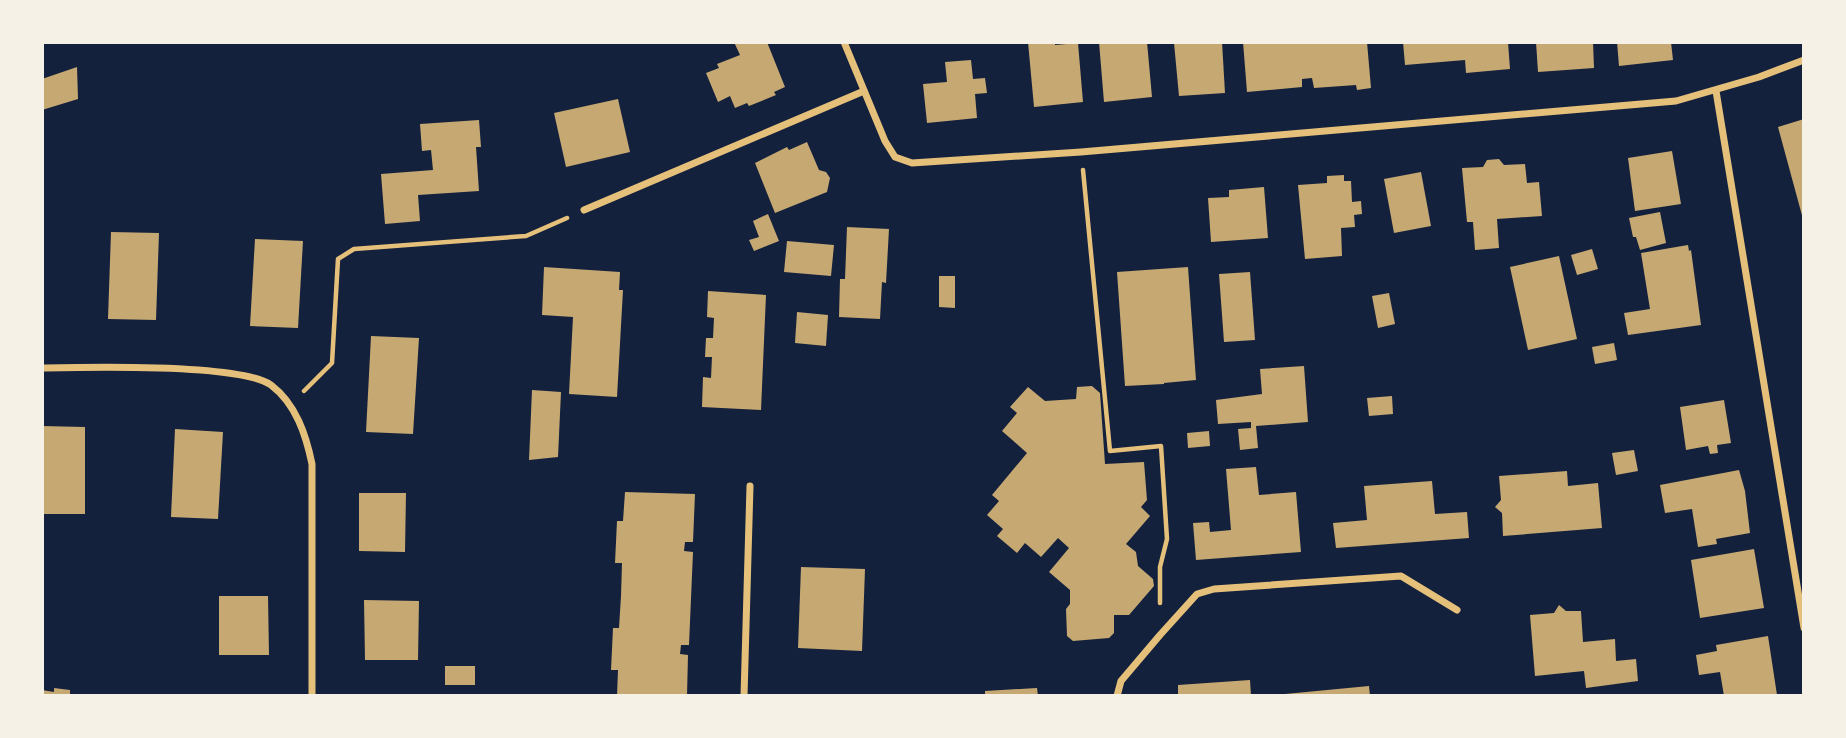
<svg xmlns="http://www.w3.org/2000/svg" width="1846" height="738" font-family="Cabin,sans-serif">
<rect width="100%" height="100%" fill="#14213d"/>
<g fill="#c6a872">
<polygon points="734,42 767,42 785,87 774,92 776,95 749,106 747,103 735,108 730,96 718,102 706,73 719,68 717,64 740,55"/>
<polygon points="1028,42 1055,42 1055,45 1078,43 1083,102 1034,107"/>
<polygon points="1099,42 1147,42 1152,97 1104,102"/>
<polygon points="1222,42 1225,93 1179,96 1174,43"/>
<polygon points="1243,42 1367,42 1371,88 1357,90 1356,85 1314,88 1312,78 1302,79 1302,87 1247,92"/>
<polygon points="1403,42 1508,42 1510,69 1466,73 1465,60 1405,65"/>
<polygon points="1536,42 1593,42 1594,68 1538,72"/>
<polygon points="1617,42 1671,42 1673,60 1619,66"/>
<polygon points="971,60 973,79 985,78 987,93 975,94 977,118 927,123 923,84 947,82 945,62"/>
<polygon points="77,67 78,99 42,110 42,79"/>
<polygon points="618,99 630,152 566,167 554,113"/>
<polygon points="1804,119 1804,218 1803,219 1778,127"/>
<polygon points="479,120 481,147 476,147 479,191 418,195 420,221 385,224 381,174 433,170 431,150 422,151 420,124"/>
<polygon points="807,142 819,170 826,172 830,178 827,192 775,213 755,163 787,147 789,150"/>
<polygon points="1672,151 1681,204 1635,211 1628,158"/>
<polygon points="1499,159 1504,165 1525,164 1527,183 1539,182 1542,216 1497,219 1499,248 1475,250 1473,222 1467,222 1462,168 1483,167 1487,160"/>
<polygon points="1421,172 1431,226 1394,233 1384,179"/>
<polygon points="1344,175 1344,181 1351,181 1352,202 1361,201 1362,214 1354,215 1355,227 1341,228 1342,256 1305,259 1298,185 1327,183 1327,176"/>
<polygon points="1264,187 1268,238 1211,242 1208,198 1229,197 1229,190"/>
<polygon points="1660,212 1666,243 1640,250 1636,237 1633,237 1629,218"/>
<polygon points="768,214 779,241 754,251 749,240 759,237 753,221"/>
<polygon points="847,227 889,229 886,283 882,282 880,319 839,317 840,279 845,279"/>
<polygon points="111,232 159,233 156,320 108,319"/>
<polygon points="255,239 303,241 298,328 250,326"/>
<polygon points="787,241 834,245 831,276 784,272"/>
<polygon points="1688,245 1689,251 1691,250 1701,325 1628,335 1624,313 1650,309 1641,253"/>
<polygon points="1592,249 1598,269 1577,275 1571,255"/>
<polygon points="1559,256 1577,339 1528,350 1510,267"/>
<polygon points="544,267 620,272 619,290 623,290 617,397 569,394 573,317 542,315"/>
<polygon points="1188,267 1196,380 1164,383 1164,384 1125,386 1117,272"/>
<polygon points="1250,272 1255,340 1224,342 1219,274"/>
<polygon points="939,276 955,276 955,308 939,307"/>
<polygon points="708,291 766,295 761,410 702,407 703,377 711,378 712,357 705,357 706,338 713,338 714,318 707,317"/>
<polygon points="1389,293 1395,324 1378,328 1372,296"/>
<polygon points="797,312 828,315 826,346 795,343"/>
<polygon points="371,336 419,338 413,434 366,432"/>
<polygon points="1614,343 1617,360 1595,364 1592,347"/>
<polygon points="1304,366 1308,422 1256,426 1258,448 1240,450 1238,429 1251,428 1251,422 1218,424 1216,400 1262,394 1260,369"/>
<polygon points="1092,386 1100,393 1105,464 1144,462 1147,500 1141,507 1150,516 1126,544 1136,552 1138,566 1153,579 1154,586 1129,615 1114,615 1114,633 1109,638 1073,641 1067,636 1066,609 1070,604 1070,590 1049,572 1069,548 1058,538 1041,557 1025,543 1017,553 997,536 1003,529 987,515 999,501 992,495 1027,453 1002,431 1017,413 1010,407 1028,387 1045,401 1076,399 1077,387"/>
<polygon points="532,390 561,392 558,457 529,460"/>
<polygon points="1392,396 1393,414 1369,416 1367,398"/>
<polygon points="1724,400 1731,443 1717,445 1718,453 1710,454 1708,446 1686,450 1680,407"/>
<polygon points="42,426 85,427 85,514 42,514"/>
<polygon points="175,429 223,432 218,519 171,517"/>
<polygon points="1209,431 1210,446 1188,448 1187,433"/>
<polygon points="1634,450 1638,471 1616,475 1612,453"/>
<polygon points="1256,467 1259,495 1296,492 1301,552 1196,560 1193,523 1209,522 1210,532 1231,530 1226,469"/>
<polygon points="1739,470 1745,491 1750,533 1716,539 1717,544 1698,547 1692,509 1665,513 1660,485"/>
<polygon points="1567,471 1568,486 1598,483 1602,528 1503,536 1502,513 1495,507 1501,500 1499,476"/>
<polygon points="1432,481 1435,514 1467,512 1469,538 1336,548 1333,523 1367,520 1364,486"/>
<polygon points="625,492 695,494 693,542 685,542 684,551 693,552 689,645 681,645 680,654 688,655 687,696 617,696 618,670 611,670 613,628 619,628 621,596 622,563 615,563 617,521 623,521"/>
<polygon points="359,493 406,493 405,552 359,551"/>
<polygon points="1754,549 1764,608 1700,618 1691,560"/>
<polygon points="801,567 865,569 862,651 798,648"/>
<polygon points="219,596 268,596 269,655 219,655"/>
<polygon points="364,600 419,601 418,660 365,660"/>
<polygon points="1559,605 1566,611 1581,611 1583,642 1615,639 1616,661 1636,659 1638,681 1586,688 1584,671 1535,676 1530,615 1554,613"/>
<polygon points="1768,636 1777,695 1724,696 1720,672 1699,675 1696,655 1717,651 1716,645"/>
<rect x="445" y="666" width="30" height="19"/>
<polygon points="1250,680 1251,696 1178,696 1178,685"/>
<polygon points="1369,686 1370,696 1285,696 1285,694"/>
<polygon points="54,688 70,690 70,696 42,696 42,690 54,692"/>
<polygon points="1037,688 1038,696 985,696 985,691"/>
</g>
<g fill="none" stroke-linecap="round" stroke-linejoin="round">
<g stroke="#e5c07b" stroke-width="4.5">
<polyline points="1083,170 1110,451 1161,446 1167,539 1160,567 1160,603"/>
<polyline points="304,391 332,363 338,259 354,249 526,236 567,218"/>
</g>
<g stroke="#e5c07b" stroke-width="7">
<polyline points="844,42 885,141 895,157 912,163 1081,152 1676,101 1759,77 1804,60"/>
<polyline points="1716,91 1804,628"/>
<polyline points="584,210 864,91"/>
<path d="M 42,368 C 86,367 240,363 271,385 C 296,404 306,435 312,464 L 312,696"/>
<polyline points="744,696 750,486"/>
<polyline points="1117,696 1121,681 1160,635 1197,594 1214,589 1401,576 1457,610"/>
</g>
</g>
<rect width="1846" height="738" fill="none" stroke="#f6f1e7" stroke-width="88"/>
</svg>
